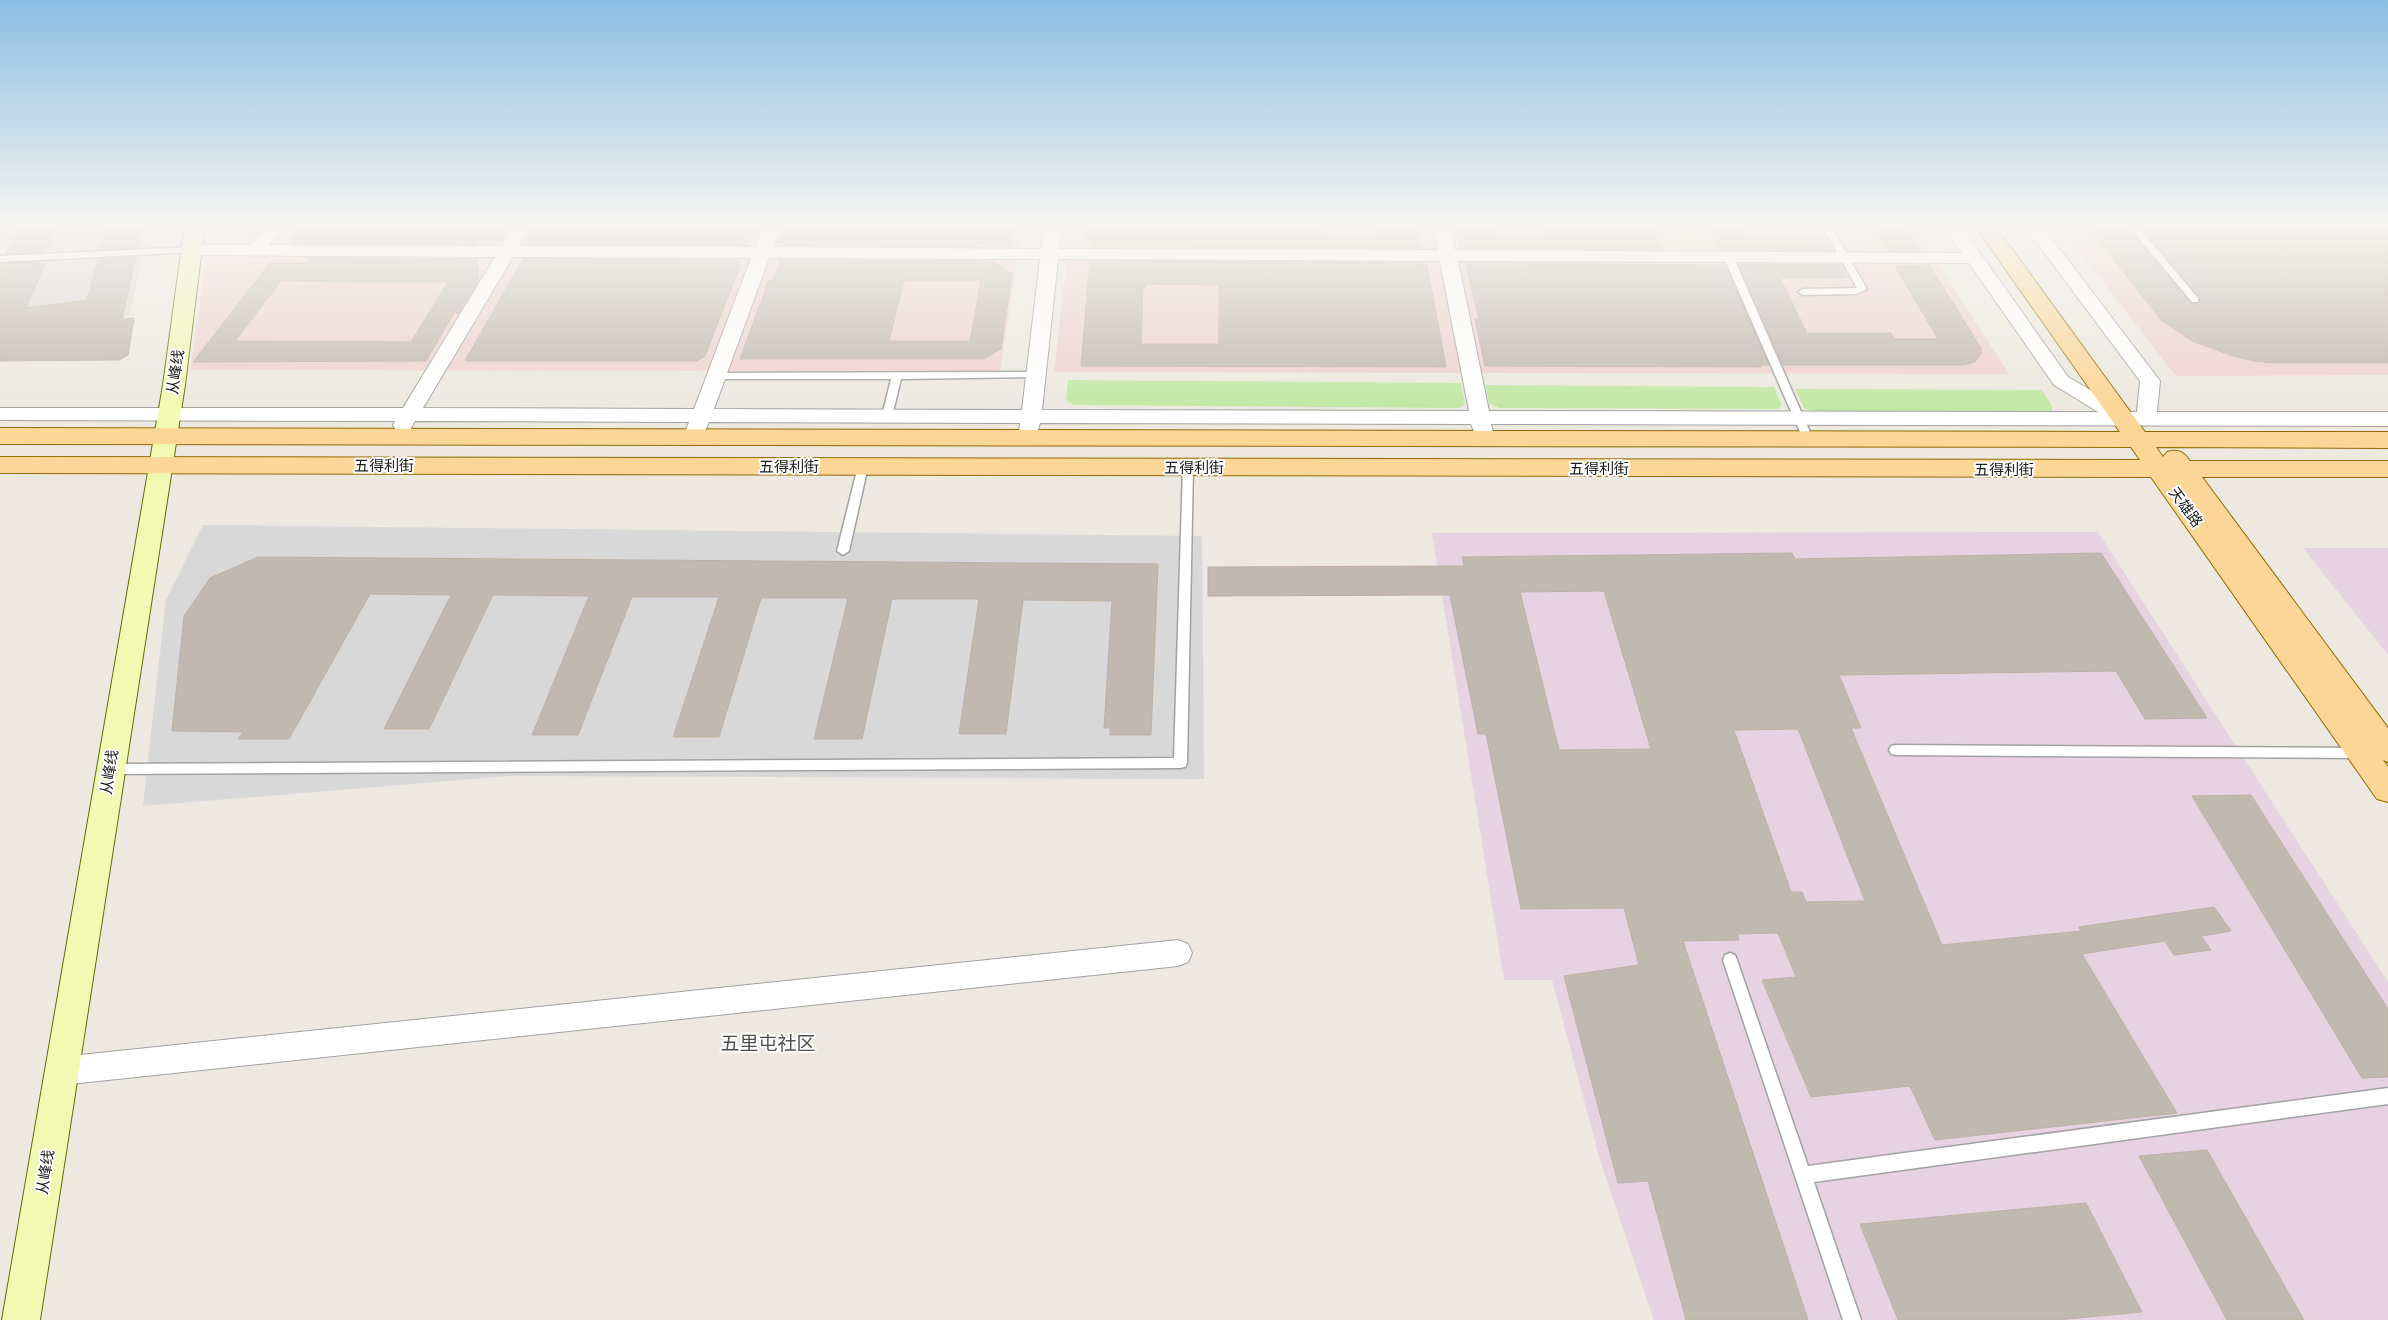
<svg xmlns="http://www.w3.org/2000/svg" width="2388" height="1320" font-family="'Titillium Web','Noto Sans SC',sans-serif">
<rect width="100%" height="100%" fill="#ede9e0"/>
<g fill="#d9d8d8">
<polygon points="0,223 149,223 130,315 101,322 0,327"/>
<polygon points="203,525 1202,536 1204,779 508,776 143,806 166,600"/>
</g>
<g fill="#eed2ce">
<polygon points="211,223 1023,223 1000,371 190,370"/>
<polygon points="1071,223 1912,223 2009,374 1054,372"/>
<polygon points="2057,223 2388,223 2388,375 2176,376"/>
</g>
<g fill="#e6d2e1">
<polygon points="2098,532 2388,982 2388,1320 1654,1320 1600,1160 1552,980 1504,980 1432,533"/>
<polygon points="2303,548 2388,548 2388,655"/>
</g>
<g fill="#c2e8a5">
<polygon points="1068,380 1461,383 1465,404 1459,408 1074,405 1066,400"/>
<polygon points="1485,385 1774,387 1782,405 1777,409 1499,408 1489,403"/>
<polygon points="1795,389 2042,390 2052,406 2052,411 2047,413 1812,411 1804,408"/>
</g>
<g fill="#c1b8b0" stroke="#beb0a3" fill-rule="evenodd">
<polygon points="22,223 59,223 45,252 5,254"/>
<polygon points="107,223 144,223 138,248 100,249"/>
<polygon points="301,223 387,223 383,228 473,228 473,232 479,223 513,223 502,241 475,241 475,244 293,243 289,239"/>
<polygon points="535,223 762,223 757,235 752,233 748,245 531,244 533,241 524,241"/>
<polygon points="784,223 1014,223 1011,245 974,244 977,247 784,245 777,242"/>
<polygon points="1088,223 1324,223 1325,235 1375,236 1373,223 1410,223 1410,226 1416,226 1420,248 1092,247 1092,241 1086,241"/>
<polygon points="1454,223 1493,223 1497,237 1543,237 1539,223 1651,223 1662,249 1460,248"/>
<polygon points="1708,223 1742,223 1749,237 1826,238 1832,250 1720,250"/>
<polygon points="1871,223 1904,223 1921,251 1888,251"/>
<polygon points="2085,223 2124,223 2192,304 2199,303 2199,297 2138,223 2383,223 2388,228 2388,363 2275,363 2254,361 2233,356 2192,341 2161,320"/>
<polygon points="136,257 122,319 134,318 128,355 119,360 0,361 0,264 39,262 38,265 45,264 26,308 87,300 98,259"/>
<path d="M 306,258 L 477,259 L 479,279 L 459,313 L 454,313 L 426,361 L 193,362 L 270,263 L 311,263 ZM 281,281 L 362,282 L 448,282 L 411,342 L 235,341 Z"/>
<polygon points="523,259 738,260 740,266 705,356 696,361 465,361"/>
<path d="M 780,260 L 994,261 L 1012,274 L 1001,349 L 984,359 L 740,359 L 769,280 L 773,280 ZM 904,280 L 981,280 L 970,341 L 889,341 Z"/>
<path d="M 1090,261 L 1423,263 L 1423,265 L 1427,265 L 1446,367 L 1081,366 ZM 1146,284 L 1219,285 L 1219,344 L 1141,344 L 1143,287 L 1146,287 Z"/>
<polygon points="1466,263 1725,265 1769,365 1761,365 1761,367 1485,366 1475,319 1479,320"/>
<polygon points="1739,264 1840,264 1847,278 1780,278 1807,333 1891,333 1894,339 1938,339 1895,266 1929,265 1981,348 1981,354 1975,362 1964,365 1783,365"/>
<path d="M 1792,553 L 1795,559 L 2101,553 L 2207,718 L 2145,719 L 2116,671 L 1839,675 L 1861,728 L 1851,728 L 1942,945 L 2081,931 L 2079,927 L 2214,907 L 2231,931 L 2201,936 L 2211,950 L 2174,955 L 2165,941 L 2082,954 L 2177,1113 L 1935,1140 L 1910,1086 L 1811,1097 L 1762,980 L 1796,977 L 1778,933 L 1737,934 L 1739,940 L 1683,941 L 1808,1320 L 1686,1320 L 1648,1181 L 1618,1183 L 1564,976 L 1639,965 L 1624,908 L 1521,909 L 1486,734 L 1478,734 L 1450,595 L 1208,596 L 1208,567 L 1464,566 L 1462,557 ZM 1604,591 L 1651,749 L 1559,750 L 1520,592 ZM 1798,729 L 1865,901 L 1806,902 L 1802,892 L 1791,892 L 1734,730 Z"/>
<polygon points="258,557 1158,564 1151,735 1110,735 1110,728 1104,728 1112,601 1023,600 1006,734 959,734 979,599 892,599 862,739 814,739 848,598 761,598 719,737 673,737 719,597 632,597 578,735 532,735 589,596 493,595 429,729 384,729 451,595 370,594 289,739 238,739 243,732 172,731 184,616 210,578"/>
<polygon points="2251,795 2388,1009 2388,1077 2362,1078 2192,796"/>
<polygon points="2207,1150 2304,1320 2227,1320 2139,1156"/>
<polygon points="2086,1203 2142,1312 2056,1320 1898,1320 1860,1224"/>
</g>
<g fill="none" stroke-linecap="round" stroke-linejoin="round">
<g stroke="#a2a2a2" stroke-width="3">
<g id="lane">
<polygon points="1820,223 1829,223 1867,289 1857,294 1803,295 1798,292 1803,289 1857,288"/>
<polygon points="2126,223 2135,223 2198,298 2198,302 2192,302"/>
<polygon points="192,247 195,248 195,252 0,262 0,256"/>
<polygon points="1729,255 1734,258 1813,439 1812,442 1804,442 1803,439 1724,258"/>
<polygon points="1035,372 1040,375 1039,377 901,379 892,416 887,419 882,416 891,379 716,379 711,376 716,373"/>
<polygon points="863,462 868,466 849,551 843,555 837,551 858,466"/>
<polygon points="1188,463 1193,467 1187,763 1185,767 1180,768 109,774 104,773 102,769 104,765 109,764 1174,758 1183,467"/>
<polygon points="1896,745 2361,748 2366,749 2368,753 2366,757 2361,758 1896,755 1891,754 1889,750 1891,746"/>
<polygon points="1730,953 1735,955 1737,960 1808,1166 2388,1088 2388,1104 1814,1182 1861,1320 1843,1320 1723,960 1725,955"/>
</g>
</g>
<g stroke="#a2a2a2" stroke-width="2">
<g id="street">
<path d="M 269,223 L 287,223 L 269,245 L 501,246 L 515,223 L 533,223 L 519,246 L 755,247 L 764,223 L 782,223 L 773,247 L 1041,249 L 1044,223 L 1062,223 L 1059,249 L 1438,250 L 1432,223 L 1450,223 L 1455,250 L 1962,253 L 1941,223 L 1959,223 L 2068,377 L 2128,412 L 2137,412 L 2140,381 L 2022,223 L 2040,223 L 2160,381 L 2157,412 L 2388,412 L 2388,426 L 1491,424 L 1493,432 L 1490,437 L 1483,439 L 1476,437 L 1471,424 L 1040,423 L 1036,437 L 1029,439 L 1022,437 L 1019,432 L 1020,423 L 709,422 L 703,435 L 696,437 L 689,435 L 686,430 L 689,422 L 415,421 L 410,430 L 403,432 L 396,430 L 393,425 L 395,421 L 0,420 L 0,408 L 403,408 L 495,257 L 192,255 L 186,254 L 183,250 L 186,246 L 192,245 L 251,245 ZM 513,257 L 751,258 L 694,409 L 423,408 ZM 769,258 L 1040,259 L 1022,410 L 714,409 ZM 1058,259 L 1440,261 L 1469,411 L 1042,410 ZM 1458,261 L 1969,263 L 2054,385 L 2098,412 L 1489,411 Z"/>
<polygon points="1178,940 1188,944 1192,953 1188,962 1178,966 61,1085 50,1081 46,1071 50,1061 61,1057"/>
</g>
</g>
<g stroke="#5d6f05" stroke-width="2">
<polygon id="secondary" points="185,223 205,223 185,385 40,1320 2,1320 163,385"/>
</g>
<g stroke="#916a01" stroke-width="2">
<path id="primary" d="M 1973,223 L 1993,223 L 2145,432 L 2388,432 L 2388,448 L 2156,447 L 2163,457 L 2167,452 C 2178,449 2183,451 2190,461 L 2388,461 L 2388,477 L 2202,477 L 2388,728 L 2388,762 L 2383,760 L 2388,767 L 2388,802 L 2377,799 L 2151,477 L 0,473 L 0,457 L 2140,460 L 2131,447 L 0,444 L 0,428 L 2120,432 Z"/>
</g>
<use href="#lane" fill="#fff" fill-rule="evenodd"/>
<use href="#street" fill="#fff" fill-rule="evenodd"/>
<use href="#secondary" fill="#f1f9b2" fill-rule="evenodd"/>
<use href="#primary" fill="#fbd696" fill-rule="evenodd"/>
</g>
<linearGradient id="sky" x2="0" y2="1"><stop stop-color="#8bbde3"/><stop offset="0.55" stop-color="#f7f5f1"/><stop offset="1" stop-color="#f7f5f1" stop-opacity="0"/></linearGradient>
<rect width="2388" height="408" fill="url(#sky)"/>
<g text-anchor="middle" dominant-baseline="central" stroke-width="4" stroke-linejoin="round" paint-order="stroke">
<g font-size="15" fill="#1b1b1b" stroke="#fff">
<text transform="translate(175 372) rotate(-82)">从峰线</text>
<text x="384" y="465">五得利街</text>
<text x="789" y="466">五得利街</text>
<text x="1194" y="467">五得利街</text>
<text x="1599" y="468">五得利街</text>
<text x="2004" y="469">五得利街</text>
<text transform="translate(2186 507) rotate(54)">天雄路</text>
<text transform="translate(109 772) rotate(-81)">从峰线</text>
<text transform="translate(45 1172) rotate(-81)">从峰线</text>
</g>
<g font-size="19" fill="#4e4e4e" stroke="#fff">
<text x="768" y="1042">五里屯社区</text>
</g>
</g>
</svg>
